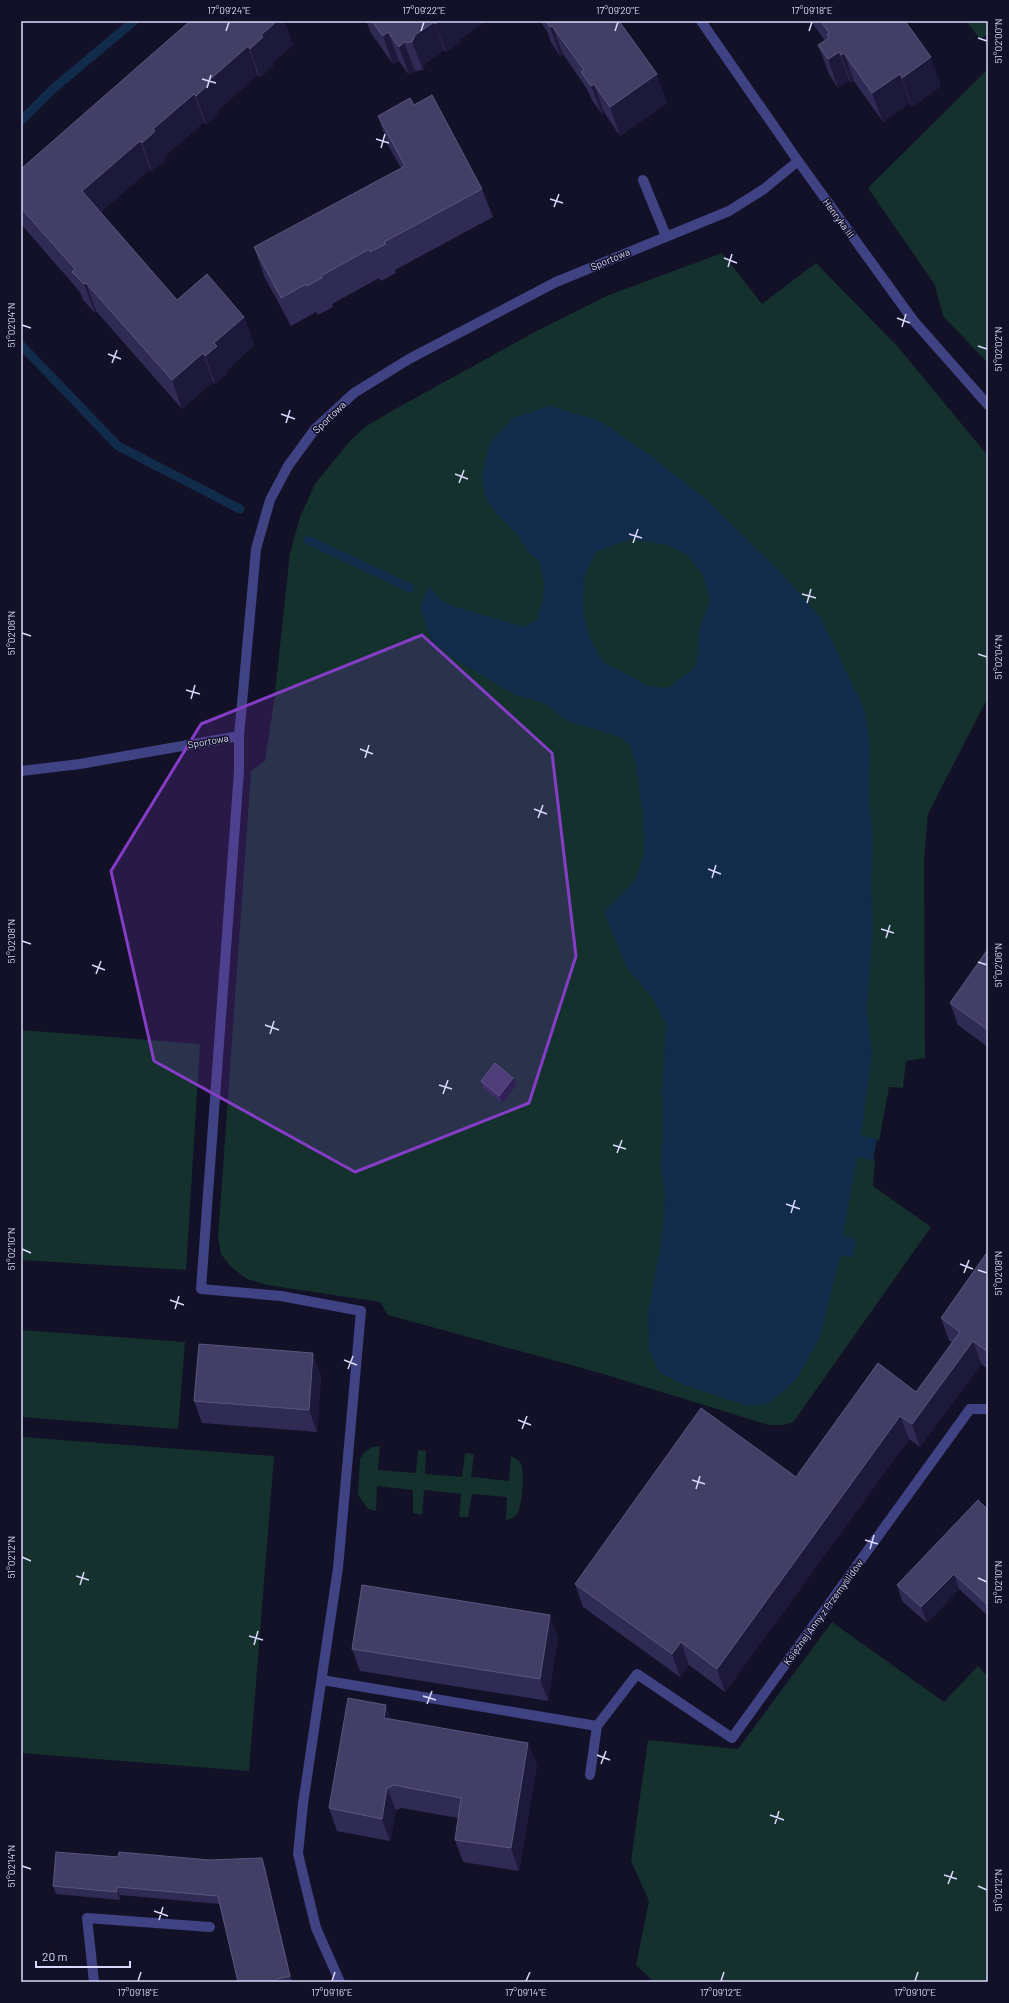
<svg xmlns="http://www.w3.org/2000/svg" width="1009" height="2003" font-family="Barlow,sans-serif">
<rect width="100%" height="100%" fill="#131127"/>
<g fill="#14312d">
<polygon points="966,21 988,21 988,34 980,39"/>
<polygon points="988,69 988,363 943,316 935,285 868,188"/>
<path d="M 722,253 L 762,304 L 816,263 L 898,347 L 988,456 L 988,697 L 928,814 L 924,860 L 925,1058 L 906,1061 L 903,1088 L 889,1087 L 879,1141 L 859,1138 L 857,1155 L 875,1159 L 873,1186 L 931,1227 L 794,1421 C 786,1426 779,1425 769,1425 L 600,1373 L 388,1315 L 380,1302 L 267,1285 L 247,1279 L 232,1268 L 221,1254 L 218,1239 L 251,771 L 265,761 L 274,702 L 290,553 L 300,517 L 315,484 L 349,442 L 365,427 L 390,412 L 533,333 L 609,295 Z"/>
<polygon points="21,1030 200,1044 186,1270 21,1260"/>
<polygon points="21,1330 185,1342 178,1429 21,1417"/>
<polygon points="21,1437 274,1456 249,1771 21,1753"/>
<path d="M 380,1446 L 378,1470 L 416,1473 L 418,1450 L 426,1451 L 425,1474 L 462,1477 L 465,1453 L 474,1454 L 471,1477 L 509,1481 L 511,1456 C 515,1458 519,1460 521,1464 C 525,1472 522,1508 517,1514 C 514,1518 511,1519 506,1520 L 507,1497 L 472,1494 L 468,1517 L 459,1517 L 461,1494 L 424,1490 L 422,1515 L 413,1513 L 413,1490 L 377,1486 L 376,1511 L 368,1509 L 358,1495 L 360,1459 L 365,1452 L 372,1447 Z"/>
<polygon points="832,1622 944,1702 978,1666 988,1677 988,1982 654,1982 636,1965 649,1901 631,1861 648,1740 738,1749"/>
</g>
<path fill="#112b4b" fill-rule="evenodd" d="M 550,406 L 600,421 L 647,453 L 707,500 L 783,575 L 821,618 L 865,711 L 870,744 L 869,802 L 873,837 L 871,886 L 873,926 L 867,1010 L 872,1054 L 861,1136 L 877,1139 L 873,1160 L 857,1157 L 843,1236 L 856,1239 L 853,1257 L 840,1256 L 820,1337 L 796,1380 L 768,1404 L 749,1406 L 684,1385 L 659,1372 L 649,1350 L 648,1313 L 662,1238 L 665,1195 L 661,1167 L 663,1122 L 662,1090 L 666,1024 L 652,997 L 627,968 L 604,912 L 635,880 L 644,854 L 643,816 L 636,764 L 629,744 L 618,736 L 567,721 L 544,703 L 515,695 L 455,659 L 432,642 L 420,607 L 429,586 L 441,600 L 453,606 L 525,627 L 537,619 L 543,600 L 544,583 L 539,561 L 530,554 L 517,534 L 495,512 L 485,497 L 482,475 L 490,442 L 514,417 ZM 630,539 L 668,545 L 687,555 L 702,573 L 710,599 L 700,628 L 696,667 L 668,688 L 649,686 L 603,662 L 590,639 L 583,609 L 584,577 L 596,552 Z"/>
<g fill="none" stroke-linecap="round" stroke-linejoin="round">
<g stroke="#112b4b" stroke-width="9">
<polyline points="21,121 54,88 134,21"/>
<polyline points="21,345 118,446 240,509"/>
<polyline points="308,540 410,588"/>
</g>
<g stroke="#3f4283" stroke-width="10">
<polyline points="643,180 666,236"/>
<polyline points="239,736 239,771 201,1289 281,1296 361,1311 338,1568 303,1804 298,1854 316,1928 340,1982"/>
<polyline points="322,1680 597,1726"/>
<polyline points="590,1775 597,1726 637,1674 732,1738 970,1409 988,1409"/>
<polyline points="94,1982 87,1918 210,1927"/>
</g>
<g stroke="#3f4283" stroke-width="10">
<polyline points="701,21 798,161 913,320 988,405"/>
<polyline points="21,771 80,764 239,736 256,549 270,500 288,466 315,429 354,393 409,359 556,282 729,211 764,189 798,161"/>
</g>
</g>
<g fill="#302b54">
<polygon points="190,21 284,21 293,45 272,63 273,66 260,77 258,75 218,110 219,113 206,124 204,122 164,157 165,160 152,172 150,169 101,212 177,300 244,317 254,345 226,371 227,374 215,384 213,382 182,409 96,311 95,313 83,300 80,292 21,224 21,169"/>
<polygon points="366,21 486,21 459,40 460,42 446,52 444,50 425,64 423,70 415,71 409,75 399,61 393,64 371,33"/>
<polygon points="540,21 619,21 667,103 620,136 604,112 602,114 592,100 587,89 563,54 560,56 551,42 547,31"/>
<polygon points="811,21 905,21 941,86 912,107 910,103 883,122 854,81 851,83 849,80 838,88 829,74 818,45 825,41"/>
<polygon points="414,105 482,189 493,217 395,270 396,273 381,281 379,278 332,304 333,307 318,315 316,312 291,326 264,276 254,247 401,168 388,145 378,116"/>
<polygon points="988,949 988,1047 958,1025 950,1003"/>
<polygon points="513,1078 516,1086 502,1103 484,1089 481,1081"/>
<polygon points="988,1251 988,1369 981,1364 920,1447 909,1439 725,1692 689,1665 680,1677 583,1607 575,1584 796,1477 916,1392 952,1343 949,1340 941,1318"/>
<polygon points="321,1376 317,1432 202,1423 194,1401"/>
<polygon points="988,1510 988,1616 959,1589 927,1623 902,1601 897,1585"/>
<polygon points="558,1637 548,1701 360,1671 352,1649"/>
<polygon points="391,1719 537,1765 519,1871 463,1862 455,1840 458,1818 402,1808 396,1810 390,1841 337,1831 329,1808"/>
<polygon points="118,1857 265,1866 292,1982 238,1982 219,1904 120,1895 120,1900 56,1894 53,1886"/>
</g>
<g fill="#1d193a">
<polygon points="277,21 284,21 293,45 272,63 273,66 260,77 250,49 261,35"/>
<polygon points="439,21 486,21 459,40 460,42 446,52 435,24"/>
<polygon points="434,22 444,50 425,64 423,70 412,42 415,35"/>
<polygon points="552,26 563,54 560,56 550,27"/>
<polygon points="388,32 399,61 393,64 383,36"/>
<polygon points="404,42 415,71 409,75 399,47"/>
<polygon points="248,46 258,75 218,110 219,113 206,124 196,96 207,82"/>
<polygon points="839,52 849,80 838,88 828,59"/>
<polygon points="844,53 854,81 851,83 841,55"/>
<polygon points="931,57 941,86 912,107 902,78"/>
<polygon points="657,74 667,103 620,136 610,107"/>
<polygon points="900,74 910,103 883,122 872,93"/>
<polygon points="594,84 604,112 602,114 591,86"/>
<polygon points="194,94 204,122 164,157 165,160 152,172 142,143 153,129"/>
<polygon points="140,141 150,169 92,220 82,191"/>
<polygon points="86,283 96,311 95,313 84,284"/>
<polygon points="244,317 254,345 226,371 227,374 215,384 205,356 214,343"/>
<polygon points="203,353 213,382 182,409 172,380"/>
<polygon points="513,1078 516,1086 502,1103 499,1096"/>
<polygon points="973,1341 981,1364 920,1447 912,1424"/>
<polygon points="313,1353 321,1376 317,1432 309,1410"/>
<polygon points="900,1416 909,1439 725,1692 717,1669"/>
<polygon points="954,1574 959,1589 927,1623 921,1607"/>
<polygon points="550,1615 558,1637 548,1701 540,1679"/>
<polygon points="681,1642 689,1665 680,1677 672,1654"/>
<polygon points="386,1705 394,1727 384,1718"/>
<polygon points="528,1743 537,1765 519,1871 511,1848"/>
<polygon points="387,1788 396,1810 390,1841 382,1819"/>
<polygon points="262,1858 265,1866 292,1982 290,1976"/>
<polygon points="117,1887 120,1895 120,1900 117,1892"/>
</g>
<g fill="#423e66" stroke="#5a567e">
<polygon points="190,21 277,21 261,35 263,37 250,49 248,46 207,82 209,84 196,96 194,94 153,129 155,131 142,143 140,141 82,191 177,300 207,274 244,317 214,343 217,346 205,356 203,353 172,380 86,283 84,284 72,272 75,269 21,208 21,169"/>
<polygon points="372,21 439,21 435,24 434,22 415,35 412,42 404,42 399,47 388,32 383,36"/>
<polygon points="546,21 619,21 657,74 610,107 594,84 591,86 581,72 584,70 552,26 550,27"/>
<polygon points="821,21 905,21 931,57 902,78 900,74 872,93 844,53 841,55 839,52 828,59 818,45 829,38 827,35 829,33"/>
<polygon points="432,95 482,189 384,242 386,244 370,252 369,249 321,276 322,278 307,286 306,284 281,298 254,247 405,166 378,116 410,98 414,105"/>
<polygon points="988,949 988,1030 950,1003"/>
<polygon points="495,1063 513,1078 499,1096 481,1081"/>
<polygon points="988,1251 988,1352 973,1341 912,1424 900,1416 717,1669 681,1642 672,1654 575,1584 701,1408 796,1477 878,1363 916,1392 960,1332 941,1318"/>
<polygon points="199,1344 313,1353 309,1410 194,1401"/>
<polygon points="978,1500 988,1510 988,1605 954,1574 921,1607 897,1585"/>
<polygon points="362,1585 550,1615 540,1679 352,1649"/>
<polygon points="348,1698 386,1705 384,1718 528,1743 511,1848 455,1840 461,1798 394,1785 387,1788 382,1819 329,1808"/>
<polygon points="56,1852 118,1857 119,1852 209,1860 262,1858 290,1976 277,1979 278,1982 238,1982 218,1896 117,1887 117,1892 53,1886"/>
</g>
<path fill="#843dc5" fill-opacity="0.2" stroke="#843dc5" stroke-width="3" stroke-linejoin="round" d="M 422,635 L 552,753 L 576,956 L 529,1103 L 355,1172 L 154,1061 L 111,871 L 201,724 Z"/>
<path fill="none" stroke="#dad9fd" stroke-width="1.5" d="M 226,31 L 229,22M 421,31 L 424,22M 615,31 L 618,22M 809,31 L 812,22M 978,38 L 987,41M 202,79 L 216,83M 207,88 L 211,75M 376,139 L 389,143M 381,148 L 385,134M 550,199 L 563,203M 554,207 L 559,194M 724,258 L 737,263M 728,267 L 732,254M 897,318 L 910,323M 22,325 L 31,328M 902,327 L 906,314M 978,346 L 987,349M 108,354 L 121,359M 112,363 L 117,350M 281,414 L 295,419M 286,423 L 290,410M 455,474 L 468,479M 459,483 L 464,470M 629,534 L 642,538M 633,543 L 638,529M 802,594 L 816,598M 807,603 L 811,589M 22,633 L 31,636M 978,654 L 987,657M 186,690 L 200,694M 191,699 L 195,685M 360,749 L 373,754M 365,758 L 369,745M 534,809 L 547,814M 538,818 L 543,805M 708,869 L 721,874M 712,878 L 716,865M 881,929 L 894,933M 886,938 L 890,925M 22,941 L 31,944M 978,962 L 987,965M 92,965 L 105,970M 96,974 L 101,961M 265,1025 L 279,1030M 270,1034 L 274,1021M 439,1085 L 452,1089M 443,1094 L 448,1080M 613,1145 L 626,1149M 617,1153 L 622,1140M 786,1204 L 800,1209M 791,1213 L 795,1200M 22,1249 L 31,1253M 960,1264 L 973,1269M 978,1270 L 987,1273M 964,1273 L 969,1260M 170,1300 L 184,1305M 175,1309 L 179,1296M 344,1360 L 357,1365M 348,1369 L 353,1356M 518,1420 L 531,1425M 522,1429 L 527,1416M 692,1480 L 705,1484M 696,1489 L 700,1476M 865,1540 L 878,1544M 870,1549 L 874,1535M 22,1557 L 31,1561M 76,1576 L 89,1580M 978,1578 L 987,1582M 80,1585 L 84,1572M 249,1636 L 263,1640M 254,1645 L 258,1631M 423,1696 L 436,1700M 427,1704 L 432,1691M 597,1755 L 610,1760M 601,1764 L 606,1751M 770,1815 L 784,1820M 775,1824 L 779,1811M 22,1866 L 31,1869M 944,1875 L 957,1879M 948,1884 L 953,1871M 978,1886 L 987,1890M 154,1911 L 168,1916M 159,1920 L 163,1907M 138,1981 L 141,1972M 332,1981 L 335,1972M 526,1981 L 530,1972M 721,1981 L 724,1972M 915,1981 L 918,1972"/>
<g text-anchor="middle" dominant-baseline="central" stroke-width="3" stroke-linejoin="round" paint-order="stroke">
<g font-size="10" fill="#dad9fd" stroke="#131127">
<text transform="translate(839 218) rotate(54)">Henryka III</text>
<text transform="translate(610 259) rotate(-23)">Sportowa</text>
<text transform="translate(329 417) rotate(-44)">Sportowa</text>
<text transform="translate(208 741) rotate(-10)">Sportowa</text>
<text transform="translate(823 1612) rotate(-54)">Księżnej Anny z Przemyślidów</text>
</g>
</g>
<rect width="1009" height="2003" fill="none" stroke="#131127" stroke-width="44"/>
<path d="M36 1961v6h94v-6" fill="none" stroke="#dad9fd" stroke-width="2"/>
<text x="42" y="1961" font-size="12" fill="#dad9fd" stroke="#131127" stroke-width="3" paint-order="stroke">20 m</text>
<rect x="22" y="22" width="965" height="1959" fill="none" stroke="#dad9fd" stroke-width="1.5"/>
<g font-size="10" text-anchor="middle" fill="#dad9fd">
<text x="229" y="14">17°09'24"E</text>
<text x="424" y="14">17°09'22"E</text>
<text x="618" y="14">17°09'20"E</text>
<text x="812" y="14">17°09'18"E</text>
<text transform="translate(998 41) rotate(-90)" y="4">51°02'00"N</text>
<text transform="translate(11 325) rotate(-90)" y="4">51°02'04"N</text>
<text transform="translate(998 349) rotate(-90)" y="4">51°02'02"N</text>
<text transform="translate(11 633) rotate(-90)" y="4">51°02'06"N</text>
<text transform="translate(998 657) rotate(-90)" y="4">51°02'04"N</text>
<text transform="translate(11 941) rotate(-90)" y="4">51°02'08"N</text>
<text transform="translate(998 965) rotate(-90)" y="4">51°02'06"N</text>
<text transform="translate(11 1249) rotate(-90)" y="4">51°02'10"N</text>
<text transform="translate(998 1273) rotate(-90)" y="4">51°02'08"N</text>
<text transform="translate(11 1557) rotate(-90)" y="4">51°02'12"N</text>
<text transform="translate(998 1582) rotate(-90)" y="4">51°02'10"N</text>
<text transform="translate(11 1866) rotate(-90)" y="4">51°02'14"N</text>
<text transform="translate(998 1890) rotate(-90)" y="4">51°02'12"N</text>
<text x="138" y="1996">17°09'18"E</text>
<text x="332" y="1996">17°09'16"E</text>
<text x="526" y="1996">17°09'14"E</text>
<text x="721" y="1996">17°09'12"E</text>
<text x="915" y="1996">17°09'10"E</text>
</g>
</svg>
